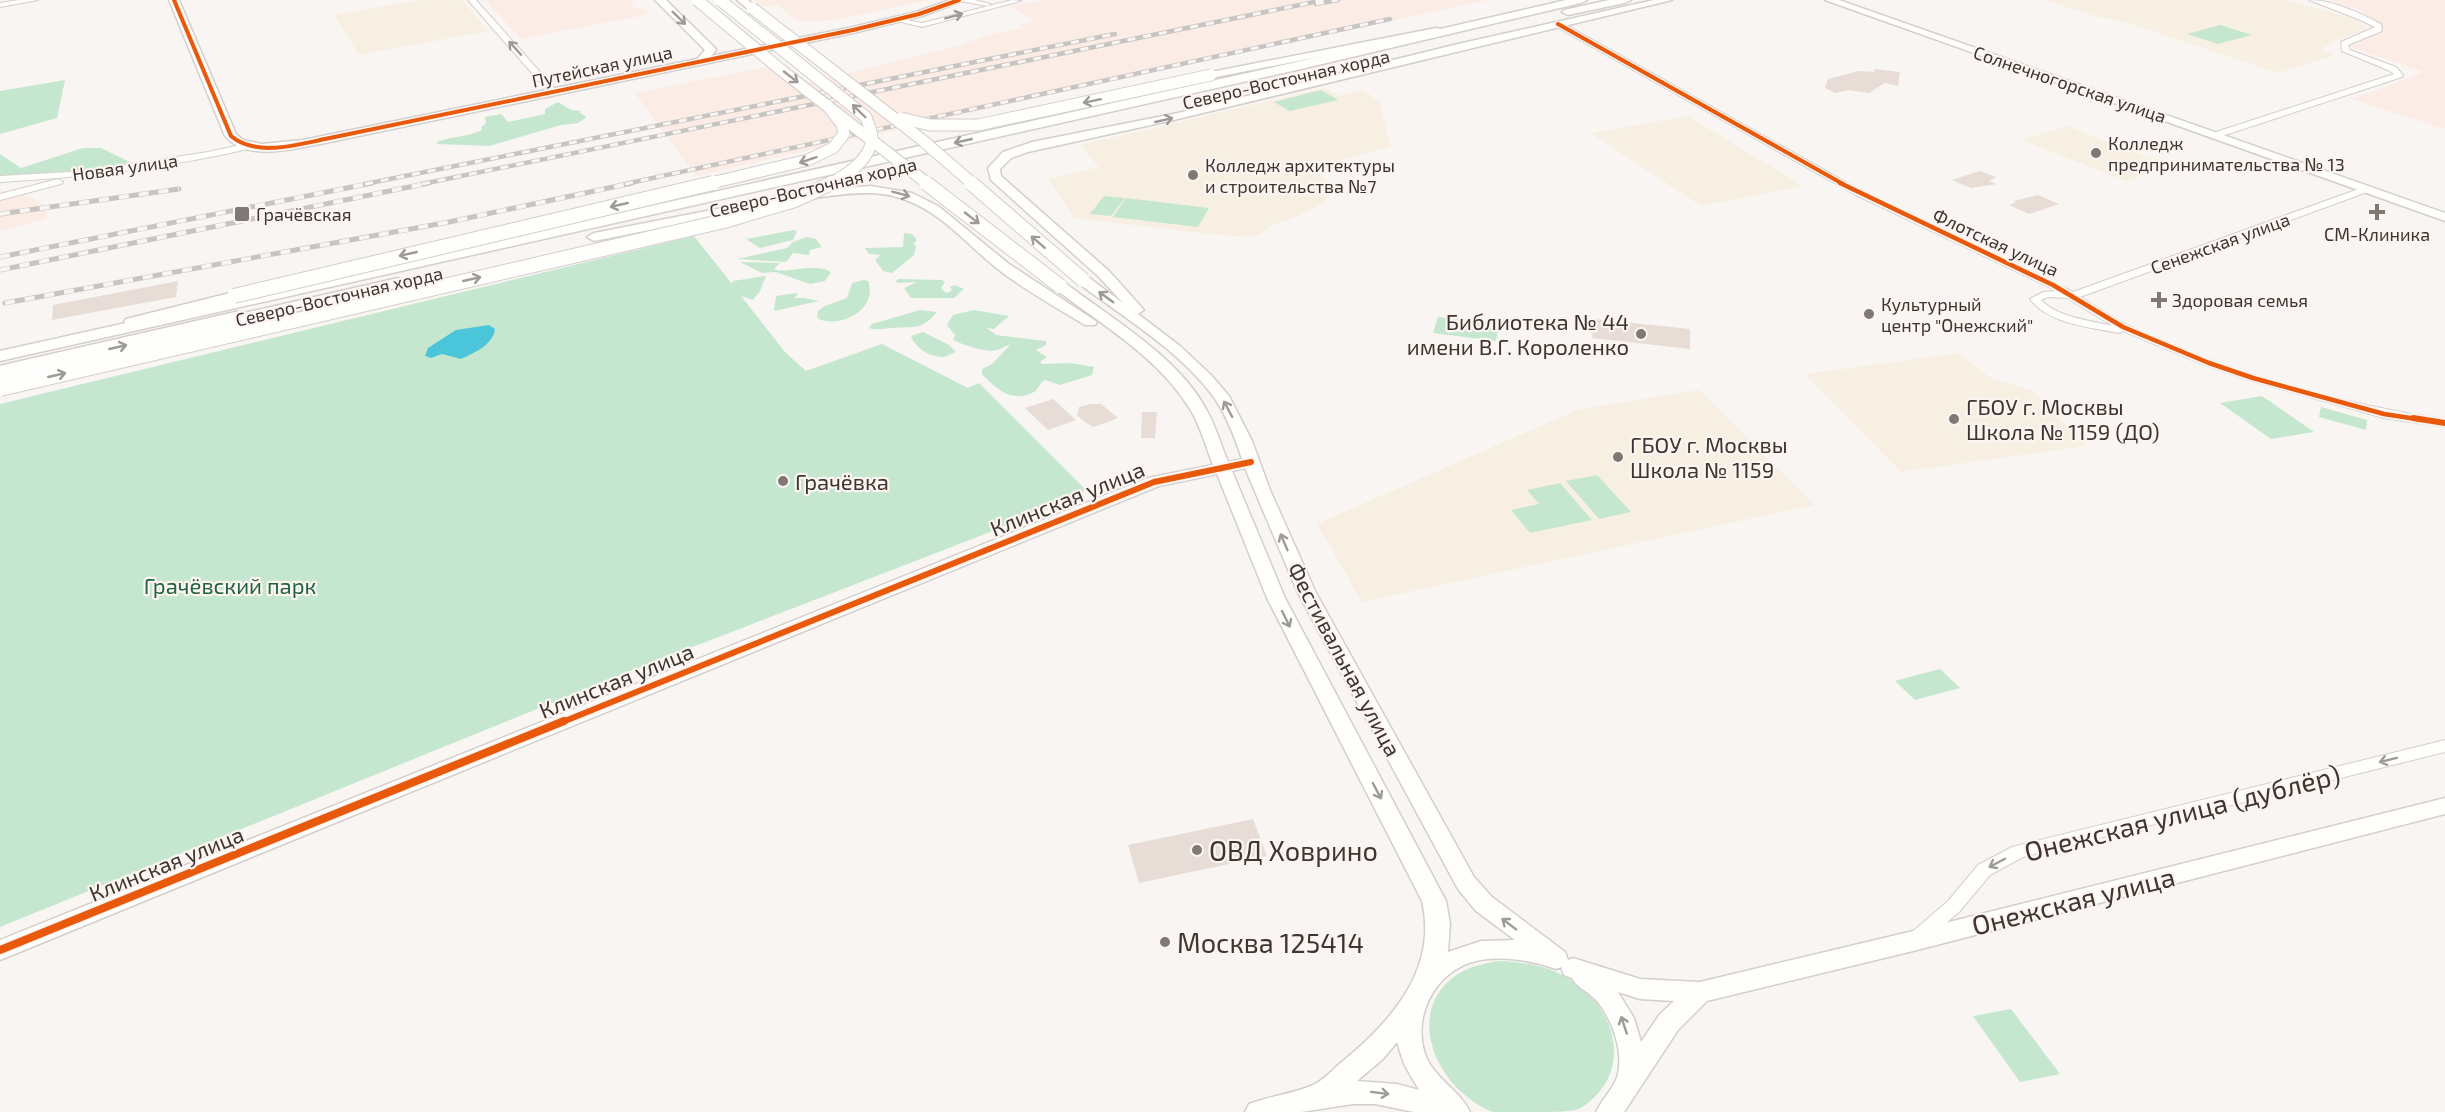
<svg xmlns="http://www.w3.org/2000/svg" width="2445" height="1112" font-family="'Exo 2',sans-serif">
<rect width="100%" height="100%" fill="#f9f5f3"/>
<g fill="#fbece5">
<polygon points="492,0 632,0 634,1 629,3 636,9 642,8 650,14 521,39 486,1"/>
<polygon points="754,0 929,0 839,19 810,22 796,20 779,6 761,6"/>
<polygon points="1042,0 1488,0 1153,71 696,176 635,93 776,65 798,85 954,47 988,35 1024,28 1020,24 1035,21 1010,6"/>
<polygon points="2327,0 2445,0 2445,129 2353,99 2424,72 2348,46 2385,31 2359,9"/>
<polygon points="0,191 16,191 45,205 47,218 0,232"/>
</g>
<g fill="#f8efe3">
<polygon points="421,0 462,0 488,31 359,55 334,15"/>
<polygon points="2045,0 2287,0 2352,18 2369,28 2330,43 2331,44 2320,49 2335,55 2278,73 2128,23 2091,15"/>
<polygon points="1325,88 1339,96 1363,90 1379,101 1391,146 1311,169 1328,181 1330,194 1323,204 1291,219 1271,225 1261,234 1249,237 1210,234 1074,218 1049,179 1099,167 1080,145"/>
<polygon points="1688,116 1803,186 1701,206 1591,133"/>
<polygon points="2066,126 2171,166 2126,181 2022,140"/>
<polygon points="1959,353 1989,377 2033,391 2086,446 1901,472 1805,374"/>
<polygon points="1699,390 1814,505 1362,602 1317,524 1577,410"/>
</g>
<g fill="#c6e7cf">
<polygon points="2220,25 2252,35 2218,44 2187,34"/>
<polygon points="65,80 57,118 0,134 0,91"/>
<polygon points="1321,90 1338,100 1290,111 1274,102"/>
<path d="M 558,102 L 571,110 L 581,111 L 580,113 L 587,117 L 578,123 L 561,125 L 489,146 L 437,144 L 437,142 C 452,136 468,137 482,130 L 481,127 L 486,123 L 485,117 L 501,114 L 508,122 L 545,114 L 545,109 Z"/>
<polygon points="83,148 101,148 134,164 76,173 0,178 0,154 21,168"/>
<polygon points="1104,196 1125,198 1111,216 1090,214"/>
<polygon points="1126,198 1209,208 1198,227 1113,217"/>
<polygon points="794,230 797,231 793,240 760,248 746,239"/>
<polygon points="904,233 912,234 917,240 913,244 916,246 914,255 892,273 883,271 875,260 881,255 869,254 865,248 903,247"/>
<polygon points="694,236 732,284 733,281 766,276 760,291 753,300 741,296 785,352 806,371 882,344 968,388 979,383 1086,490 998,529 633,670 0,927 0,404"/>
<polygon points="807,237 816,239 822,247 810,250 809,255 793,253 786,262 737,259 787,248 793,242"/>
<path d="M 740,262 L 780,263 L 774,269 C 786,275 812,261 831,272 L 825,281 L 810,284 L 776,272 L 762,273 Z"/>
<polygon points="898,279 942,280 945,282 941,288 946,293 950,292 952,289 950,287 955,285 964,289 954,298 911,298 904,288 917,282 897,283 896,281"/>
<path d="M 863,280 L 868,281 C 879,310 838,330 817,318 L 818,311 L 825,306 L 847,298 L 852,283 Z"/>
<polygon points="796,293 798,294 794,298 805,298 819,301 774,311 776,296"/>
<path d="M 920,310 L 937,312 C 921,331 914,326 893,328 C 884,328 878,331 869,328 L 872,324 Z"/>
<path d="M 974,310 L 1009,316 L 994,329 L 987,328 L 996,335 L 1046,341 L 1046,345 L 1036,350 L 1047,357 L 1040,362 L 1042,364 L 1071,363 L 1094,367 L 1092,375 L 1060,385 L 1045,380 C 1039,383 1039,390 1032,393 C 1011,403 995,388 982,374 L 982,369 L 992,364 L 1010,345 C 1006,345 1002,349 997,350 C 983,353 965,345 953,340 L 955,335 L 947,325 L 953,315 Z"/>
<polygon points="1438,317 1499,324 1496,341 1433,333"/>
<path d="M 923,332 L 949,345 L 956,352 L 944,357 C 930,357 916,349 911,336 Z"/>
<polygon points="2262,396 2314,432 2271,439 2220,403"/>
<polygon points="2321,407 2367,420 2366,430 2319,417"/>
<polygon points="1597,475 1631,512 1599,519 1566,481"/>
<polygon points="1560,483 1592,520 1530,533 1511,510 1539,504 1527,490"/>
<polygon points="1940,669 1960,688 1915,700 1895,681"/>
<path d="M 1497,961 C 1524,962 1548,965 1571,980 C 1620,1012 1633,1076 1579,1109 C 1569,1112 1551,1112 1539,1112 C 1525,1112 1507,1112 1493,1112 C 1482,1109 1468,1098 1459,1090 C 1428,1060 1413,1006 1455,976 C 1468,967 1482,964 1497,961 Z"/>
<polygon points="2011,1009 2060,1074 2020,1082 1973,1016"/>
</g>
<path fill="#4bc5da" d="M 489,325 L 495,329 C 493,345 474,353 461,359 L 442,354 L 431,358 L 425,356 L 428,348 L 456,330 Z"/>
<g fill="#e8ddd6">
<polygon points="1874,69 1900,72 1898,86 1885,83 1869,93 1849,90 1835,93 1825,88 1828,79 1859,71 1874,72"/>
<polygon points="1980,171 1996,177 1989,181 1997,184 1971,188 1952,180"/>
<polygon points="2038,195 2059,204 2029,214 2009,205 2017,202 2013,201"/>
<polygon points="178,281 176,297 52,320 53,305"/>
<polygon points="1594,319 1690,329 1690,349 1592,338"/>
<polygon points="1053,399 1076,420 1048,430 1025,408"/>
<polygon points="1091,404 1101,404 1118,418 1094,427 1086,423 1077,415 1079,407"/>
<polygon points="1142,412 1157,412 1155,438 1141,438"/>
<polygon points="1253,819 1267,856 1139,883 1128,845"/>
</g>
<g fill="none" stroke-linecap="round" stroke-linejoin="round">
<g stroke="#d4cecc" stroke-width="2">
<g id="street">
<polygon points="19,0 38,0 0,7 0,3"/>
<polygon points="468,0 476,0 556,90 556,94 550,94"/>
<polygon points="955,0 974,0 991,4 987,6"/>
<polygon points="1012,0 1021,1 922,27 893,20 897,18 922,23"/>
<path d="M 2309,0 C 2333,0 2360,13 2381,24 L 2382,31 L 2348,45 L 2350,50 L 2396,67 L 2403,75 L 2402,77 L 2219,137 L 2213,137 L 2213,133 L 2394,74 L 2390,71 L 2342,51 L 2341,42 L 2375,27 L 2358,19 Z"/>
<path d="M 1555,22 L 1561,22 L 1860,190 L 2073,292 L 2364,187 L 2370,187 L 2370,191 L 2080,297 C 2096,306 2111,317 2127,325 C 2223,372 2340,404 2445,419 L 2445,427 L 2384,418 L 2249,380 L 2205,365 L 2123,331 L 2118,333 C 2089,327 2048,324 2030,299 L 2043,292 L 2056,291 L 2049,287 L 1854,194 L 1555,26 ZM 2048,297 L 2067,298 L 2113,326 C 2090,320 2058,318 2041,300 Z"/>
<path d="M 249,143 L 252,144 L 252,148 C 169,168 85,177 0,182 L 0,176 L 86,171 L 208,152 Z"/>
<polygon points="58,179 63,182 61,184 0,200 0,194"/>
<polygon points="2445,740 2445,752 2023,857 1990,875 1960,911 1923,943 1917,945 1911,943 1908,938 1911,933 1948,901 1978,865 2012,847"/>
</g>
</g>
<g stroke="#d4cecc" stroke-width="3">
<g id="secondary">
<path d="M 169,0 L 179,0 L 236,134 L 243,140 L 262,144 L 303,140 L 697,59 L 705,50 L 655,0 L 666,0 L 715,48 L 716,50 L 711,56 L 853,27 L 916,12 L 950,0 L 964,0 L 922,16 L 853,33 L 325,143 C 296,148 248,163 225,136 Z"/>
<polygon points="737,0 748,0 757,8 749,10"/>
<path d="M 1654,0 L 1672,0 L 1178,119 L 1028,152 L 1011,158 L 1000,169 L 1001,176 L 1109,271 L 1144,310 L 1138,314 L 1180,346 L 1211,375 L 1229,396 L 1252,441 L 1270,490 L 1316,593 L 1474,877 L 1492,897 L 1565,952 L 1568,960 L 1573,958 L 1640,979 L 1700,982 L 1913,931 L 2445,798 L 2445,814 L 1913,951 L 1707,1001 L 1678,1030 L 1624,1112 L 1596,1112 C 1601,1101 1611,1091 1616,1080 C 1626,1055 1612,1018 1596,1000 C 1588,991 1577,988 1572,978 L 1564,975 L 1561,967 L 1556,969 C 1530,960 1496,954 1469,963 C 1433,976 1413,1018 1425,1054 C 1434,1079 1460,1090 1470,1112 L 1414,1112 L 1375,1104 L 1353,1104 L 1301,1112 L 1245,1112 L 1249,1104 C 1269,1096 1291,1094 1311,1086 C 1322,1082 1334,1068 1343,1061 C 1392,1021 1438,968 1422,901 L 1267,598 L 1217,474 L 1159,486 L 0,960 L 0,940 L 1148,478 L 1213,465 C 1206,447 1200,425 1190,409 C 1159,358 1101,324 1055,289 L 1053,286 L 1055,283 L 1065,283 C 1111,318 1180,358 1207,411 C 1216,427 1221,445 1228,462 L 1242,459 C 1235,438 1226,414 1213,396 C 1180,351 1122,316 1078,283 L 1076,280 L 1078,277 L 1088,277 L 1123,303 L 1099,277 L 991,180 L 988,168 L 1003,152 L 1032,142 L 1178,113 L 1458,44 ZM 1245,468 L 1298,593 L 1458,889 L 1476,911 L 1515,940 L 1481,941 L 1448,952 L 1450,924 L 1446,901 L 1285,598 L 1232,471 ZM 1618,992 L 1640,999 L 1674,1001 L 1660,1014 L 1641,1042 L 1634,1018 ZM 1397,1042 L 1404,1064 L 1419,1090 L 1397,1084 L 1357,1081 L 1383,1059 Z"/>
<polygon points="1825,0 1839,0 2445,213 2445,221"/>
<polygon points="1436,28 1440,29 1440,33 1211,78 1206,75 1211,72"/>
<path d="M 871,186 L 912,193 L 938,206 L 1009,264 L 1097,322 L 1095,325 L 1085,325 C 1056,307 1026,291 999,270 C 968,246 942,212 903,199 C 873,188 838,195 807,199 L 801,195 L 807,191 Z"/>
<polygon points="768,199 772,200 774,203 772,206 594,241 587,237 594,233"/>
<polygon points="234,292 241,296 239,299 131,326 124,322 126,319"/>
</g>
</g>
<g stroke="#d4cecc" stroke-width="3">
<g id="primary">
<polygon points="1566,0 1587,0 1581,3 1301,69 0,361 0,351 1301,61"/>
<polygon points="1609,0 1631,0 1625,3 1568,15 1562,12 1564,10"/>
<polygon points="398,278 406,283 404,286 240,324 232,319 240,314"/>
</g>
</g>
<use href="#street" fill="#fefefd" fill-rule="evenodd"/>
<use href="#secondary" fill="#fefefd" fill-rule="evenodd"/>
<use href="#primary" fill="#fefefd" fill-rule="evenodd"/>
<g stroke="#c6c5c4" stroke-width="4.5">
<g id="rail-far1">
<polyline points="1316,4 1338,0"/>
<polyline points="365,184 1115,34"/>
<polyline points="422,184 1324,0"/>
<polyline points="625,184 1390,19"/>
</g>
</g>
<g stroke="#c6c5c4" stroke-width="5">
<g id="rail">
<polyline points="0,214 179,189"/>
<polyline points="0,257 372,183"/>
<polyline points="0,270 429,183"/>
<polyline points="5,303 449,222 632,183"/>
</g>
</g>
<use href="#rail-far1" stroke="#fcf4f0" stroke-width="3" stroke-dasharray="8" stroke-linecap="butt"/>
<use href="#rail" stroke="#fcf4f0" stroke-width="4" stroke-dasharray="10" stroke-linecap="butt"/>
<g stroke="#d4cecc" stroke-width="13" stroke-linecap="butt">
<g id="secondary-bridge-far1">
<polyline points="697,0 781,70 928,184"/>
<path d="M 720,0 L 866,117 C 868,124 873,133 872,140 C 868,162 847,174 830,184"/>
<polyline points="752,8 921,139 973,184"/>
<polyline points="901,118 930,125 978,125 1211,75"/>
<polyline points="707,184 808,160 833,148 844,134 842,124 827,105"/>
</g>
</g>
<g stroke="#d4cecc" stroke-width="16" stroke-linecap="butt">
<g id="secondary-bridge">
<polyline points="926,183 1060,286"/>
<polyline points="971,183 1083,280"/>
<polyline points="234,296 713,183"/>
<polyline points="0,389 724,221 795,200 832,183"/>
</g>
</g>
<g stroke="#d4cecc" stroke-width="19" stroke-linecap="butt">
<polyline id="primary-bridge" points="0,374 240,319"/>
</g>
<use href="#secondary-bridge-far1" stroke="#fefefd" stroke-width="11"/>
<use href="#secondary-bridge" stroke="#fefefd" stroke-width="14"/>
<use href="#primary-bridge" stroke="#fefefd" stroke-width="16"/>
<g stroke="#fcf4f0" stroke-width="6">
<g id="cycleway-far3">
<path d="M 174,0 L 231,136 C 256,157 296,145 325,139 L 853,30 L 919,14 L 959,0"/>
<polyline points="1558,24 1843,184"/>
</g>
</g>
<g stroke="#fcf4f0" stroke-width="8">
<polyline id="cycleway-far2" points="1840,183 2053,285 2123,327 2209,363 2253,378 2384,414 2423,420"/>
</g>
<g stroke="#fcf4f0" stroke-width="10">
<g id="cycleway-far1">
<polyline points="2413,418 2445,423"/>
<polyline points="560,723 1154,482 1251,462"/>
</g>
</g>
<g stroke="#fcf4f0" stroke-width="11">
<polyline id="cycleway" points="0,950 564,721"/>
</g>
<use href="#cycleway-far3" stroke="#e8590c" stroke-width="4"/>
<use href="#cycleway-far2" stroke="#e8590c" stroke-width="4.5"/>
<use href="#cycleway-far1" stroke="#e8590c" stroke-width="6"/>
<use href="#cycleway" stroke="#e8590c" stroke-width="8"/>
</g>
<defs><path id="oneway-shaft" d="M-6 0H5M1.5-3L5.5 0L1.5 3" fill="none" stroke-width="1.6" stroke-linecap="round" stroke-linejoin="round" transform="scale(1.5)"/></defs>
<g stroke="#9e9a97">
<use href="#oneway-shaft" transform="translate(954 16) rotate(-15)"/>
<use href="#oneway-shaft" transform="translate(679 18) rotate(44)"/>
<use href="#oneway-shaft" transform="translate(515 48) rotate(-132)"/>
<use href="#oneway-shaft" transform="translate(791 77) rotate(38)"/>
<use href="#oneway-shaft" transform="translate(1092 101) rotate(168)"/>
<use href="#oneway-shaft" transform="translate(859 111) rotate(-136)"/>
<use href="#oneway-shaft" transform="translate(1164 120) rotate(-13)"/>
<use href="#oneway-shaft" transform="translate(963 141) rotate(167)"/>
<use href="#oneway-shaft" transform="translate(808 160) rotate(161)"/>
<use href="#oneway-shaft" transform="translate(901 194) rotate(15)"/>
<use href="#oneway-shaft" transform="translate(619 205) rotate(167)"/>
<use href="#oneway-shaft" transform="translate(972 218) rotate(38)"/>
<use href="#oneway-shaft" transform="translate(1038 242) rotate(-139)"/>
<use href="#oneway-shaft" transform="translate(408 254) rotate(167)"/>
<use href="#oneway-shaft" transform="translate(472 279) rotate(-13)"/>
<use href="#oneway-shaft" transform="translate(1106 297) rotate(-144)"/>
<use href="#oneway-shaft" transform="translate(118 347) rotate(-13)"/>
<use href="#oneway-shaft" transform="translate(57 375) rotate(-13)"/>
<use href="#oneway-shaft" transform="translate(1228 409) rotate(-118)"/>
<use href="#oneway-shaft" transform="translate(1284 542) rotate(-113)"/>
<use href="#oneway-shaft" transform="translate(1286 619) rotate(64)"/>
<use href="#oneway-shaft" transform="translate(2388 760) rotate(166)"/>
<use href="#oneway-shaft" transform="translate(1377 791) rotate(62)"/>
<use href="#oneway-shaft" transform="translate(1997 863) rotate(152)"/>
<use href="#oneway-shaft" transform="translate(1509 924) rotate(-143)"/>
<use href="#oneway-shaft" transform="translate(1624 1025) rotate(-108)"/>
<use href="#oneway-shaft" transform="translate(1380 1093) rotate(7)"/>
</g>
<g fill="#7f7875" stroke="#fcf4f0" stroke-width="2">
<circle cx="2096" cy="153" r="6"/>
<circle cx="1193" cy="175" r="6"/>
<path d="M2374 203h6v6h6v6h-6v6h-6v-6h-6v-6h6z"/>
<rect x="234" y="206" width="16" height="16" rx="3"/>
<path d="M2156 291h6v6h6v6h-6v6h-6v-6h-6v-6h6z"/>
<circle cx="1869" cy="314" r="6"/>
<circle cx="1641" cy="334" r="6"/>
<circle cx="1954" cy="419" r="6"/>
<circle cx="1618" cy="457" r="6"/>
<circle cx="783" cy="481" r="6"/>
<circle cx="1197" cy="850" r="6"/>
<circle cx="1165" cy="942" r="6"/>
</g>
<g text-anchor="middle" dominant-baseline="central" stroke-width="4.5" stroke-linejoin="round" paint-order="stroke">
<g font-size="18" fill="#3d3531" stroke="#fcf4f0">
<text transform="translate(602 66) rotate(-12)">Путейская улица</text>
<text transform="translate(1286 79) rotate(-13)">Северо-Восточная хорда</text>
<text transform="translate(2070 84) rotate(19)">Солнечногорская улица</text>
<text transform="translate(125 167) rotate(-8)">Новая улица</text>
<text transform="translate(813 187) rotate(-13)">Северо-Восточная хорда</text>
<text transform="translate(1996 242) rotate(25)">Флотская улица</text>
<text transform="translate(2220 243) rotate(-20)">Сенежская улица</text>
<text transform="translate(339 296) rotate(-13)">Северо-Восточная хорда</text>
</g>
<g font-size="18" fill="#3d3531" stroke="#fcf4f0" text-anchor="start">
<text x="2108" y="143">Колледж<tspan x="2108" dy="21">предпринимательства № 13</tspan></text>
<text x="1205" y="165">Колледж архитектуры<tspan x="1205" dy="21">и строительства №7</tspan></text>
<text x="256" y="214">Грачёвская</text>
<text x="2377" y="234" text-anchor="middle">СМ-Клиника</text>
<text x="2172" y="300">Здоровая семья</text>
<text x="1881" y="304">Культурный<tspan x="1881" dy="21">центр "Онежский"</tspan></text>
</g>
<g font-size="22" fill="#3d3531" stroke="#fcf4f0" text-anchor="start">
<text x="1629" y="321" text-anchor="end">Библиотека № 44<tspan x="1629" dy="25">имени В.Г. Короленко</tspan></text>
<text x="1966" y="406">ГБОУ г. Москвы<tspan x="1966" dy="25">Школа № 1159 (ДО)</tspan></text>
<text x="1630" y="444">ГБОУ г. Москвы<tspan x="1630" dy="25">Школа № 1159</tspan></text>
<text x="795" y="481">Грачёвка</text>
</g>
<g font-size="22" fill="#3d3531" stroke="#fcf4f0">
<text transform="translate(1067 498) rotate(-22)">Клинская улица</text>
<text transform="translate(1345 659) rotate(62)">Фестивальная улица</text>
<text transform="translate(616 680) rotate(-22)">Клинская улица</text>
<text transform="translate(166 863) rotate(-22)">Клинская улица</text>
</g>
<g font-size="22" fill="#1f643e" stroke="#fcf4f0">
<text x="230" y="585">Грачёвский парк</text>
</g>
<g font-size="27" fill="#3d3531" stroke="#fcf4f0">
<text transform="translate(2182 812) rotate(-14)">Онежская улица (дублёр)</text>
<text transform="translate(2073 900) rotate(-14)">Онежская улица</text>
</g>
<g font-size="27" fill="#3d3531" stroke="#fcf4f0" text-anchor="start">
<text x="1209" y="850">ОВД Ховрино</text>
<text x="1177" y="942">Москва 125414</text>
</g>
</g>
</svg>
